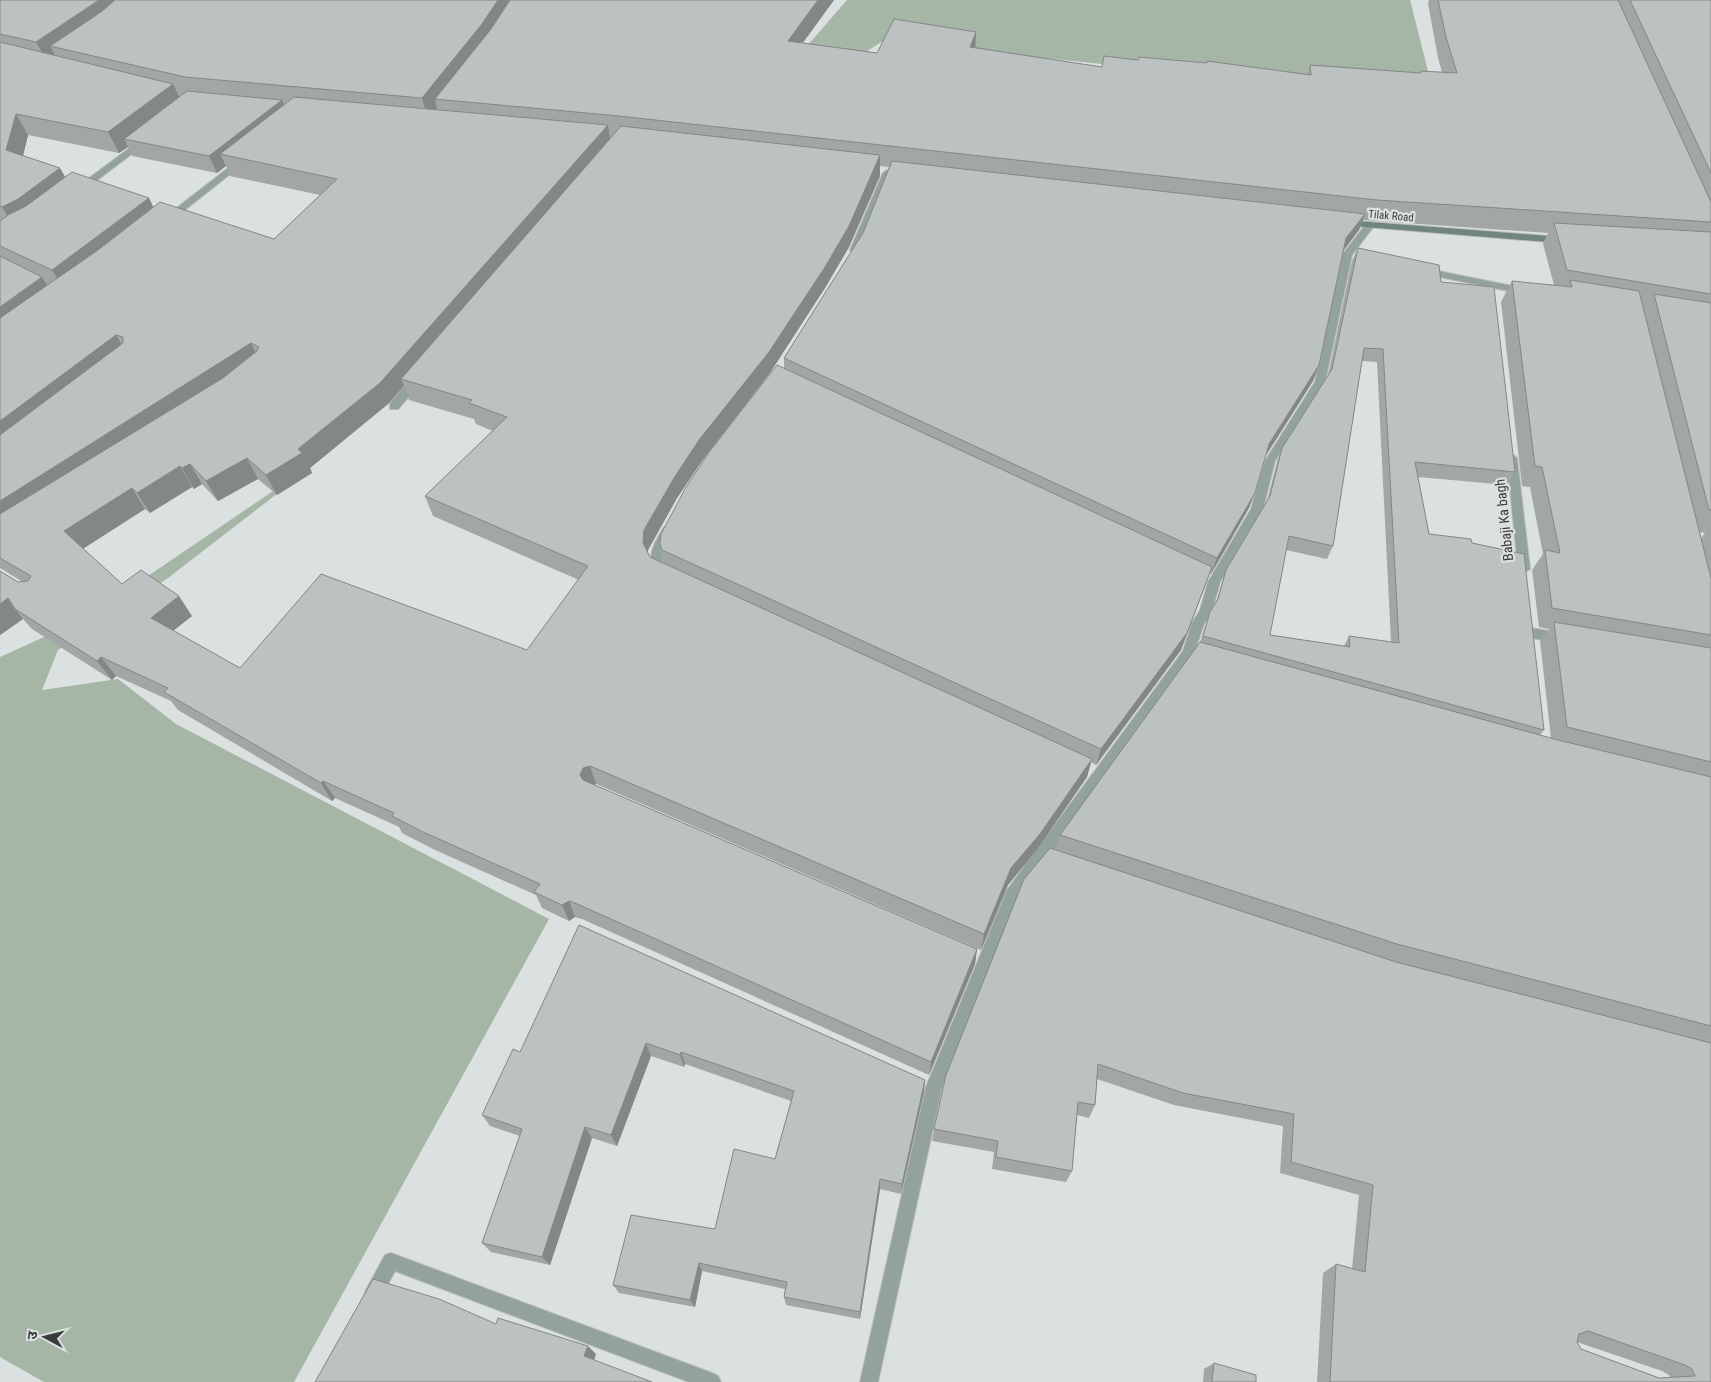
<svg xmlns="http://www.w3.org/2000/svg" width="1711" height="1382" font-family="'Roboto Condensed','Noto Sans Devanagari',sans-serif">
<rect width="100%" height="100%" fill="#dbe0e0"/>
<g fill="#a5b5a6">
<polygon points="847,0 1410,0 1432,87 1235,78 977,51 894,34 861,55 808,45"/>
<polygon points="285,483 278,493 168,578 58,650 42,690 118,679 176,724 549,919 294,1382 44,1382 0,1357 0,657 86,618"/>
</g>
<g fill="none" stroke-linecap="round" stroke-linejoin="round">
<g stroke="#b8bcbc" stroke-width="2">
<g id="street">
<polygon points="139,141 146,143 83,191 77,191 77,187"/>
<polygon points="241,158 245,161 244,163 171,221 165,221 165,217"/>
<polygon points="887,170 891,173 860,250 855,253 852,252 850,250 883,173"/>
<polygon points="1369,223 1374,226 1352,255 1325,382 1275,461 1263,509 1220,582 1212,611 1204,624 1193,656 1104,778 1047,860 1019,894 942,1087 878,1382 860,1382 926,1087 1007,890 1183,651 1192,623 1200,610 1208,582 1251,509 1265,461 1315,382 1342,255 1366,224"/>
<polygon points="1423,268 1523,288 1528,291 1523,294 1420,273 1420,269"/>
<polygon points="416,377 421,381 420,384 398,409 390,409 390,403 412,378"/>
<polygon points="1512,454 1517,458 1530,569 1524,573 1518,569 1507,458"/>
<path d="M 668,526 L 674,530 C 666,544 657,556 666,572 L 660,576 L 656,575 C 645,557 654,544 664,527 Z"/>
<polygon points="1531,628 1561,633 1565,635 1567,638 1565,641 1561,643 1531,638 1525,633"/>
<polygon points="391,1253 712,1373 718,1376 721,1382 689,1382 395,1271 378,1302 372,1304 366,1302 364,1296 366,1290 385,1255"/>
</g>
</g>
<g stroke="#b8bcbc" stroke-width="2">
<polygon id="secondary" points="1344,220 1561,237 1566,240 1561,243 1341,225 1339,223"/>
</g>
<use href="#street" fill="#94a29c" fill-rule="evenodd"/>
<use href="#secondary" fill="#70857c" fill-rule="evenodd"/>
</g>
<g fill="#a2a6a6" fill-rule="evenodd">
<path d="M 0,0 L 834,0 L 802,43 L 877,53 L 976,32 L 975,47 L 1102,67 L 1138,60 L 1307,74 L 1310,65 L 1420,73 L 1420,71 L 1442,72 L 1438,58 L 1428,3 L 1429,0 L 1711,0 L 1711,1382 L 1317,1382 L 1323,1273 L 1336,1264 L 1352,1269 L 1359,1195 L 1280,1173 L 1283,1126 L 1174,1105 L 1097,1079 L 1095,1105 L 1089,1118 L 1077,1115 L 1072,1171 L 1066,1182 L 992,1169 L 994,1152 L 932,1141 L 934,1129 L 1055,850 L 1060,835 L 1200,642 L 1210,612 L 1216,602 L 1222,583 L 1226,570 L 1267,501 L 1277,462 L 1282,448 L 1328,375 L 1352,261 L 1358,248 L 1441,282 L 1515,472 L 1507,485 L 1418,477 L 1429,534 L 1472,543 L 1544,730 L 1540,735 L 1551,738 L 1540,641 L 1549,629 L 1539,627 L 1532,570 L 1543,554 L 1530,487 L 1522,486 L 1501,302 L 1512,281 L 1554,285 L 1543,244 L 1548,233 L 1363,220 L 1359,230 L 1344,250 L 1319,365 L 1313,381 L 1265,457 L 1249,508 L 1211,574 L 1210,573 L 1181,650 L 1096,765 L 1091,762 L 1087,777 L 1036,851 L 1008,885 L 981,950 L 596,784 L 594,785 L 977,949 L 975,964 L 929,1075 L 582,919 L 575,917 L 569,921 L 542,908 L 536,895 L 433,849 L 402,833 L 399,827 L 335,798 L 332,801 L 178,710 L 171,701 L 116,676 L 112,680 L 32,629 L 23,619 L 0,635 L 0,571 L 18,582 L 23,582 L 0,568 ZM 28,135 L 119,153 L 128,147 L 132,156 L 217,173 L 226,166 L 230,176 L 320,195 L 274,239 L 153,207 L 149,198 L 65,177 L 23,156 ZM 880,166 L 889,167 L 863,233 L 784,358 L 784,368 L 660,544 L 663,563 L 650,557 L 648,553 L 648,550 L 677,498 L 702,461 L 825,288 L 849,247 L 880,176 ZM 1362,361 L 1377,362 L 1391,642 L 1349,636 L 1344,646 L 1270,635 L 1286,550 L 1327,559 L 1333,546 ZM 404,386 L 409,400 L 474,419 L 476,424 L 493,431 L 425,496 L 433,516 L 579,580 L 527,650 L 240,668 L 173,631 L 192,616 L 122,584 L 83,549 L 145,509 L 150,513 L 192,487 L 194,489 L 202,484 L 218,501 L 258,479 L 277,495 L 312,473 L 310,468 L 388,404 ZM 1699,532 L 1705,533 L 1701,538 ZM 1577,1342 L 1662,1371 L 1669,1375 L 1670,1377 L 1659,1378 L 1581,1349 Z"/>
<polygon points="579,925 925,1080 924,1092 901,1194 880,1189 860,1319 786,1305 784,1297 785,1289 702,1271 695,1307 619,1293 613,1285 715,1229 775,1159 791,1101 685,1064 684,1067 651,1056 617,1146 592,1138 550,1265 491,1252 482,1243 520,1136 490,1126 482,1115 520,1052"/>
<polygon points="1214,1363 1256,1382 1203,1382 1204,1369"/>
</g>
<g fill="#848787">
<polygon points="99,0 134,0 50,46 56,57 48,63 36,42"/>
<polygon points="498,0 516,0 435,99 437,108 428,119 422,98"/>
<polygon points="818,0 834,0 789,62 788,41"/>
<polygon points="976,32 975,53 970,47"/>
<polygon points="173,84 183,105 124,139 128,147 119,153 108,132"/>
<polygon points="282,100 288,116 220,154 226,166 217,173 209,156"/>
<polygon points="16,114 28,135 19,172 6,150"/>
<polygon points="608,125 611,146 401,379 404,386 388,404 310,468 312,473 277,495 266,475 298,449"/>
<polygon points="880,155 880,176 849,247 825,288 770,373 702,461 677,498 648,550 647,563 643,543 644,530 674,478"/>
<polygon points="60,168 72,189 15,228 2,207"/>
<polygon points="149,198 159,219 65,291 52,270"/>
<polygon points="1365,214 1359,230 1340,255 1346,238"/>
<polygon points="42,277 55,298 0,338 0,307"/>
<polygon points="116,335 129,356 0,454 0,421"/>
<polygon points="251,343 261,364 0,532 0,501"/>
<polygon points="1319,365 1313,381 1263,460 1269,444"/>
<polygon points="247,458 258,479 218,501 206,481"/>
<polygon points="190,464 202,484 194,489 182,468"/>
<polygon points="180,466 192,487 150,513 137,493"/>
<polygon points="132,488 145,509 79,551 64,531"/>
<polygon points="1255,493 1249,508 1211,574 1217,558"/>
<polygon points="1212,567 1181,650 1096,765 1101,749"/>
<polygon points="179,596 192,616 165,637 151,618"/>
<polygon points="8,598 15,609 23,619 0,635 0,604"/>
<polygon points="101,657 116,676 112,680 97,661"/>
<polygon points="1092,759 1087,777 1036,851 1008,885 981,950 984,934 1011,868"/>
<polygon points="590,766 596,784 589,786 586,793 580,775 583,768"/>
<polygon points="323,781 335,798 332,801 321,783"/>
<polygon points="569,901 575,917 569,921 562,905"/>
<polygon points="977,949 975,964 929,1075 931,1062"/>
<polygon points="646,1043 651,1056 617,1146 611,1135"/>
<polygon points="681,1052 685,1064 684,1067 680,1055"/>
<polygon points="925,1080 924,1092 901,1194 902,1184"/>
<polygon points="585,1127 592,1138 550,1265 542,1257"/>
<polygon points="880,1179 880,1189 860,1319 860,1312"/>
<polygon points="699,1263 702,1271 695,1307 690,1300"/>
<polygon points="588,1346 596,1354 593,1364 584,1356"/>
</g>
<g fill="#bcc1c1" stroke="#848787" fill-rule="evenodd">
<polygon points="0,0 99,0 36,42 0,34"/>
<polygon points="115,0 498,0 482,24 422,98 185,77 50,46 101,12"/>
<polygon points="510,0 818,0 788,41 877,53 894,19 976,32 970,47 1102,67 1104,56 1138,60 1139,57 1207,63 1207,61 1311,75 1310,65 1421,73 1420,71 1457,73 1446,37 1438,0 1618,0 1711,202 1711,222 1377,200 619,116 435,99 491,29"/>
<polygon points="1630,0 1711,0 1711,173"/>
<polygon points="0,42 173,84 108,132 16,114 6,150 60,168 18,199 2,207 0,206"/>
<polygon points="187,91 282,100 209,156 124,139"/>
<polygon points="294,97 608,125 380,383 298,449 302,453 266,475 247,458 206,481 190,464 182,468 180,466 137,493 132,488 64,531 122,584 141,570 179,596 151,618 240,668 321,574 527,650 588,566 425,496 507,417 469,403 472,400 401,379 621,126 880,155 849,226 825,267 769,352 699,440 674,478 644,530 643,543 650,557 1092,759 1040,834 1011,868 984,934 590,766 583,768 580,775 583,780 977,949 931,1062 575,903 569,901 562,905 534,892 540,884 423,832 392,816 394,813 323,781 321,783 164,692 168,688 101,657 97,661 15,609 8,598 0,604 0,571 18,582 28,581 31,576 0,558 0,514 223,378 257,351 259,347 251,343 0,501 0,435 123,343 123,337 116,335 0,421 0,318 98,250 160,202 274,239 337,179 220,154"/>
<polygon points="892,161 1365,214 1346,238 1319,365 1269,444 1255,493 1217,558 784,358 863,233"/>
<polygon points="72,172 149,198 52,270 0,246 0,221 8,215 26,206"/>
<polygon points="1554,223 1711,232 1711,294 1567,270"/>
<path d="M 1358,248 L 1439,265 L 1441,282 L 1494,287 L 1515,472 L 1415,462 L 1429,534 L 1471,539 L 1472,543 L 1524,554 L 1544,730 L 1203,636 L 1210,612 L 1218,599 L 1226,570 L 1270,496 L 1282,448 L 1332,369 ZM 1364,348 L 1383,349 L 1399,643 L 1349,636 L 1350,647 L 1270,635 L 1289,536 L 1333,546 Z"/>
<polygon points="0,256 42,277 0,307"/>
<polygon points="1570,280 1639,291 1711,578 1711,635 1552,608 1545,550 1560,553 1542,467 1535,466 1512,281 1572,287"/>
<polygon points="1654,294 1711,303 1711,510 1709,510"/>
<polygon points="777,365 1212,567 1187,633 1101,749 662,550 660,544 661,534 686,487 710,451"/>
<polygon points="1554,622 1711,648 1711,762 1567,727"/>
<polygon points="1200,642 1558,740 1711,777 1711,1026 1397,944 1060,835"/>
<path d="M 1050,848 L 1396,962 L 1711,1043 L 1711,1382 L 1330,1382 L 1336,1264 L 1365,1272 L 1373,1185 L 1291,1162 L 1294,1114 L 1183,1093 L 1098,1064 L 1095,1105 L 1078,1102 L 1072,1171 L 996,1157 L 998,1141 L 934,1129 L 946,1075 L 1024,879 ZM 1588,1331 L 1685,1365 L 1692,1369 L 1695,1376 L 1659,1378 L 1581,1349 L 1577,1342 L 1579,1334 Z"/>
<polygon points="579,925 925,1080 902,1184 880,1179 860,1312 784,1297 787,1282 699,1263 690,1300 613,1285 631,1215 715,1229 734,1149 775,1159 794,1091 681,1052 680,1055 646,1043 611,1135 585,1127 542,1257 482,1243 522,1129 482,1115 513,1049 520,1052"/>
<polygon points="373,1279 439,1299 496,1324 498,1318 588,1346 584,1356 652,1382 315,1382"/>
<polygon points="1214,1363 1256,1375 1256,1382 1212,1382"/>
</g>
<g text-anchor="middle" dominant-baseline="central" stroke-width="4.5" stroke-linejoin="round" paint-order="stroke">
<g font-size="11" fill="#3b3d3d" stroke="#dbe0e0">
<text transform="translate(1391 216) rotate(5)">Tilak Road</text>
</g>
<g font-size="14" fill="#3b3d3d" stroke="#dbe0e0">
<text transform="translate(1504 520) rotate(-96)">Babaji Ka bagh</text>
</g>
</g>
<g transform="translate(45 1337) rotate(277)" stroke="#dbe0e0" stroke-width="4" paint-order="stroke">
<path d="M0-4L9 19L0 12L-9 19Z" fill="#3b3d3d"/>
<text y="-8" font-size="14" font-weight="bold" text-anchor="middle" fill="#3b3d3d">उ</text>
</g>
</svg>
